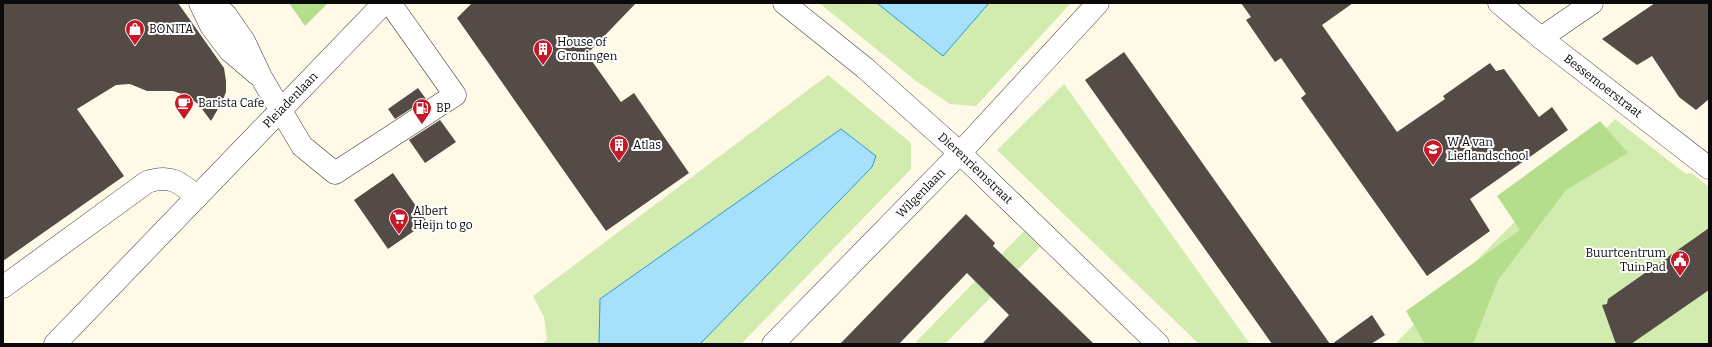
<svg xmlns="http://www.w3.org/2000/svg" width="1712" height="347" font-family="Bitter,serif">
<rect width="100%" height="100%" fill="#fff9e8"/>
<g fill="#d1ecae">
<polygon points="819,3 877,3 943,56 989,3 1071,3 976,106 950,104 916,81"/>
<polygon points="828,75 911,143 911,169 741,344 700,344 872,167 600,299 599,344 541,344 547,340 544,317 533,296"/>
<polygon points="1064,84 1250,344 1199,344 997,150"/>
<polygon points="1615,119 1686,174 1691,173 1709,187 1709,344 1395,344"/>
<polygon points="1024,231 1040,247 945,344 914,344"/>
</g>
<g fill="#b5de8c">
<polygon points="289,3 328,3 305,26"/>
<polygon points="1600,121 1628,153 1566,190 1498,280 1473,344 1425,344 1406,311 1520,230 1497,196"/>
</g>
<g fill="#a7e0fb" stroke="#289bd9">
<polygon points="877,3 989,3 943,56"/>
<polygon points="841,129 876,156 872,167 700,344 599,344 600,299"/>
</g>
<g fill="#544b46">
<polygon points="3,3 178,3 224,68 226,81 226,92 222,102 211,121 199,105 188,96 173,91 147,91 130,84 116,85 77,109 124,176 3,261"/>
<polygon points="472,3 636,3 587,54 621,102 634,93 689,173 606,231 457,18"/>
<polygon points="1241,3 1353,3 1322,25 1397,132 1445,99 1443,96 1490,63 1496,71 1504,69 1539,117 1552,107 1568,130 1470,199 1490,231 1427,276 1301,98 1306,94 1281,58 1275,62 1246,20 1251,17"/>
<polygon points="1655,3 1709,3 1709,99 1696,110 1679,97 1652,56 1637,65 1602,39"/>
<polygon points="1124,52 1297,297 1330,344 1272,344 1258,324 1085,80"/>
<polygon points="418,88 426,99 395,119 388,109"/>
<polygon points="440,120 456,142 425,163 409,140"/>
<polygon points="393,173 427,222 388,249 354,200"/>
<polygon points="966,214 995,243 993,246 1094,344 982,344 1009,315 967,273 899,344 840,344"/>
<polygon points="1709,228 1709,290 1631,344 1616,344 1602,305 1607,304 1608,299"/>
<polygon points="1372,315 1385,335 1371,344 1332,344"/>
</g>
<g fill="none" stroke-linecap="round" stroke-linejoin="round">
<g stroke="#3d3d3d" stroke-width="23">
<g id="minor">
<polyline points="200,3 211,26 230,51 257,74"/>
<polyline points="212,3 226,15 244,41 261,77 302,146 335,173 455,95 390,3"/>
<path id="s1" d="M 784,3 L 865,68 L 960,153 L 1158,344"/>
<path id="s2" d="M 1499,3 L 1541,38 L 1709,168"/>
<polyline points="1541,38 1592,3"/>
<path d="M 3,287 L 147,182 C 170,174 180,182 197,197"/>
<path id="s3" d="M 55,344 L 384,3"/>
<path id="s4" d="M 773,344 L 960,153 L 1098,3"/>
</g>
</g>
<use href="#minor" stroke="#fff" stroke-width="22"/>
</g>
<defs>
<g id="shop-pin" transform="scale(1)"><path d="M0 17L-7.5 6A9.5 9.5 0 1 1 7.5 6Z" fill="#c51829" stroke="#fff"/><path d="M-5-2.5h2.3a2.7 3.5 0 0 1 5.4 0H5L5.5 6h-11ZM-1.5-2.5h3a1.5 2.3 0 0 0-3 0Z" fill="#fff"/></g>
<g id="building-pin" transform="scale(1)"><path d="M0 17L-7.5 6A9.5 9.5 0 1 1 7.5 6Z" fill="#c51829" stroke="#fff"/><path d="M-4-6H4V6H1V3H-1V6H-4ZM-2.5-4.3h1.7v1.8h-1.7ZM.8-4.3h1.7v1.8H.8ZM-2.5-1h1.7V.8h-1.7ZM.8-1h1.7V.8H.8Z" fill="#fff"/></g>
<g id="cafe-pin" transform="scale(1)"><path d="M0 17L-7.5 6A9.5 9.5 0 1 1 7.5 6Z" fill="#c51829" stroke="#fff"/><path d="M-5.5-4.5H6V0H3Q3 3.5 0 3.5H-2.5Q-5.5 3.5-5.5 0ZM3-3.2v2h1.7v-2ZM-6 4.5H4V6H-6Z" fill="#fff"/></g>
<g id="fuel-pin" transform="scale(1)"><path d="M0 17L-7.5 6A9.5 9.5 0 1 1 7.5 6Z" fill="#c51829" stroke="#fff"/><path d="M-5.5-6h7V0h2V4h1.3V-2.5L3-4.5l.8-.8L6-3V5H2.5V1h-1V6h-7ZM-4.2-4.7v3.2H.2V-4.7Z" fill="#fff"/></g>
<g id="school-pin" transform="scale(1)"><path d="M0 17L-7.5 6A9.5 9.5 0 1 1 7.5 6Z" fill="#c51829" stroke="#fff"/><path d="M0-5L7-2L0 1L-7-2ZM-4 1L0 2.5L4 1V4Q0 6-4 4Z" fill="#fff"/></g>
<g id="supermarket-pin" transform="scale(1)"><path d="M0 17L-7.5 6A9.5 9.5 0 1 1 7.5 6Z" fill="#c51829" stroke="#fff"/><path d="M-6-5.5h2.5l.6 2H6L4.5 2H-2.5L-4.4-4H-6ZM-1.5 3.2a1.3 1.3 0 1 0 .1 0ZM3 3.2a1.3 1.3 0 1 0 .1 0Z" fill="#fff"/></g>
<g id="civic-pin" transform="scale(1)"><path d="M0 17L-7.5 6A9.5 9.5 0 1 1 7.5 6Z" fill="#c51829" stroke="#fff"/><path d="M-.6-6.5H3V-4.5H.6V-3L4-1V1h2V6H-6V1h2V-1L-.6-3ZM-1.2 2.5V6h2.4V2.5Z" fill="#fff"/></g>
</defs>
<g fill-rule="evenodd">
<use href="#shop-pin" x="135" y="29"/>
<use href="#building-pin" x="543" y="49"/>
<use href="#cafe-pin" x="184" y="103"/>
<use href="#fuel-pin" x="422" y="108"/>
<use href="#building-pin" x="619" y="145"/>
<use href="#school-pin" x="1433" y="149"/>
<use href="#supermarket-pin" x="399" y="218"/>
<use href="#civic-pin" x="1680" y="260"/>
</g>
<g text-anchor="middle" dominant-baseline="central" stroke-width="4" stroke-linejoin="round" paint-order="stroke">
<g font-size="12" fill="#0a0a0a" stroke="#fff" text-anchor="start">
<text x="149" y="29">BONITA</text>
<text x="557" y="42">House of<tspan x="557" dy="14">Groningen</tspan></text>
<text x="198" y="103">Barista Cafe</text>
<text x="436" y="108">BP</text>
<text x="1447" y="142">W A van<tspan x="1447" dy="14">Lieflandschool</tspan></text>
<text x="633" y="145">Atlas</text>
<text x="413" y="211">Albert<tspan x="413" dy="14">Heijn to go</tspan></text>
<text x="1666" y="253" text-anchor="end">Buurtcentrum<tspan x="1666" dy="14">TuinPad</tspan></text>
</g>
<g font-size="12" fill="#0a0a0a" stroke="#fff">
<text stroke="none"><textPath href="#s2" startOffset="133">Bessemoerstraat</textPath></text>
<text stroke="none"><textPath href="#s3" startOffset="339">Pleiadenlaan</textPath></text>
<text stroke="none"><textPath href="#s1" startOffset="253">Dierenriemstraat</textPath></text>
<text stroke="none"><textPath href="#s4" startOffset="211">Wilgenlaan</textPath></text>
</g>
</g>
<rect width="1712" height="347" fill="none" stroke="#0a0a0a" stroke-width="8"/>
</svg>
